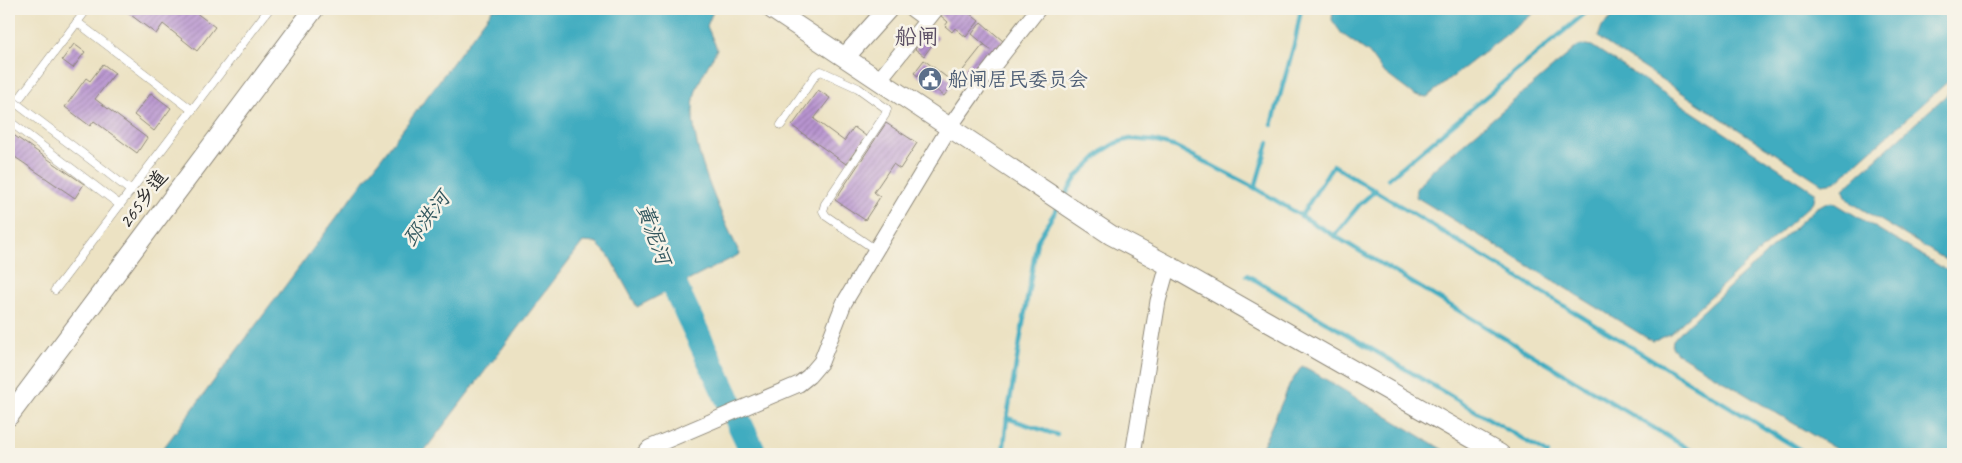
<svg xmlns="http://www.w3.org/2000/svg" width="1962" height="463" font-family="Caveat,'LXGW WenKai TC',sans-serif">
<defs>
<pattern id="building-hatch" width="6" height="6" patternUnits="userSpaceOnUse" patternTransform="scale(1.25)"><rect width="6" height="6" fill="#b894d0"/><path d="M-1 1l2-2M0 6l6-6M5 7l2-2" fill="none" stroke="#9679a9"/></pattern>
</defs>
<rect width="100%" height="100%" fill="#f7f3e8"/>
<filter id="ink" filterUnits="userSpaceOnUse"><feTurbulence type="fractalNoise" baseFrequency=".02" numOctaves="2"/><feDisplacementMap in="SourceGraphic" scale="10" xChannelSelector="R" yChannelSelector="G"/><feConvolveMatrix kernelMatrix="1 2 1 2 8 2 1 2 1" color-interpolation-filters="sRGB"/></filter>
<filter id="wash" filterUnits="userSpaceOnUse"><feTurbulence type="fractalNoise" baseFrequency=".0096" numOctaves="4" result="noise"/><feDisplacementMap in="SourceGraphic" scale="20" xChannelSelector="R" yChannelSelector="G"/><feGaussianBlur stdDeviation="1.12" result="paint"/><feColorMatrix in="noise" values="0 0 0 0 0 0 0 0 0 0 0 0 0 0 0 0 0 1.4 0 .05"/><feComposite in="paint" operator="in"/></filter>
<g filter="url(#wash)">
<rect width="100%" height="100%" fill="#ece2c3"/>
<g fill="#41acc0" stroke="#366c76">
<path d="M 493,9 L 714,9 L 707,26 L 717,49 C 710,63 699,79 695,94 C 684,139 721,213 740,254 L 637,307 L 609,256 L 596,243 L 583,242 L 422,454 L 159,454 Z"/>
<polygon points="1333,9 1539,9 1427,97 1414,95 1382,71 1369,53 1342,34 1332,20"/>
<polygon points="1622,9 1934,9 1953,21 1953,77 1836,182 1822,184 1604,42 1598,37 1602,26"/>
<polygon points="1586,45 1592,46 1815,192 1814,201 1670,334 1657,340 1652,341 1416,197 1416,189 1430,172 1578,46"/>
<polygon points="1953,89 1953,264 1852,203 1846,196 1843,189"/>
<polygon points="1833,202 1953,274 1953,454 1844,454 1677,353 1672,347 1673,340 1682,330 1816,208 1825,203"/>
<polygon points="1302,366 1310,370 1450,454 1259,454 1290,384"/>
</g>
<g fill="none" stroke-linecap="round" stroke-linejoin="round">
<g stroke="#41acc0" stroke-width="4.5">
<polyline points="1272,125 1295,41 1301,9"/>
<polyline points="1388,179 1590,9"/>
<polyline points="1255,188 1268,143"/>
<polyline points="1064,198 1076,177 1103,151 1116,143 1130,139 1154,141 1176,147 1255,188 1697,454"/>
<polyline points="1301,216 1333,165 1807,454"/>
<polyline points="1334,236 1360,204 1376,190"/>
<polyline points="1247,275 1548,454"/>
<polyline points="1007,418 1057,435"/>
<polyline points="1003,454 1007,418 1037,241 1058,207"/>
</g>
<polyline stroke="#41acc0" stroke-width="26" points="662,255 668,272 754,454"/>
</g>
<g id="blocks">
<g fill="url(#building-hatch)">
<polygon points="123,9 191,9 215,27 197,51 163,24 156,34"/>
<polygon points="945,9 964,9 979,21 966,37 955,28 952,32 945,26 948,22 940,15"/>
<polygon points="981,22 1003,41 966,87 956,79 983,45 991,50 972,34"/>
<polygon points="929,30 938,37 924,56 915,49"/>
<polygon points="74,44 85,52 73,68 62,60"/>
<polygon points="924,60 954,83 944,96 914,73"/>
<polygon points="103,64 115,73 95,99 147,138 137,153 94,121 90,126 65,107 86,78 90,81"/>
<polygon points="818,90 830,98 814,119 844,141 854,127 866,136 846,164 792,126"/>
<polygon points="151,93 171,108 154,131 134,115"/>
<polygon points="886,123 917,143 900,169 893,164 874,192 880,197 865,220 835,200"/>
<polygon points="9,132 84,184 75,198 9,153"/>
</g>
</g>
</g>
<g filter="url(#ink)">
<use href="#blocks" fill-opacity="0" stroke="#8c8677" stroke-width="1"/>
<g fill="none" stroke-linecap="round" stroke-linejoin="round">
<g stroke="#8c8677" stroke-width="9">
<g id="service">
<polyline points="77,22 192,110"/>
<polyline points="9,112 87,9"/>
<polyline points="9,121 120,205"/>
<polyline points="781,125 816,74 821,71 858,88 887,109 885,115 825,204 823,211 826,216 876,250"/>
<polyline points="99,166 131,191"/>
<polyline points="55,290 269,9"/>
</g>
</g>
<g stroke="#8c8677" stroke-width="17">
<g id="minor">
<polyline points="912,9 927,20"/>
<polyline points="879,80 936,9"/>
<polyline points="644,454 649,448 799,384 809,376 821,362 844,303 949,128 987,74 1038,9"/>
<polyline points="1133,454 1158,301 1168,265"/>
</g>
</g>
<g stroke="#8c8677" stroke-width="21">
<g id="tertiary">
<polyline points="772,9 1111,235 1168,265 1500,454"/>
<polyline points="845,57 888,9"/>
<polyline points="9,416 314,9"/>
</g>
</g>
<use href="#service" stroke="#fff" stroke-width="8"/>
<use href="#minor" stroke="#fff" stroke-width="15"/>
<use href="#tertiary" stroke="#fff" stroke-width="19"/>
<g stroke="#8c8677" stroke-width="9" stroke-linecap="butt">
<polyline id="service-bridge" points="9,98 99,166"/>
</g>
<use href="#service-bridge" stroke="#fff" stroke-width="8"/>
</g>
</g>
<defs>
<g id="civic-disc" transform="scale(1.25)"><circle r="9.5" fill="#5c6f8a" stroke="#f7f3e8"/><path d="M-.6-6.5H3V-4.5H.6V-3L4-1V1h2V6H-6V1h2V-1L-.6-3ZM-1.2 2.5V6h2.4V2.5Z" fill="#fff"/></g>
</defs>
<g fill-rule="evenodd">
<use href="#civic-disc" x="930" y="79"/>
</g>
<g text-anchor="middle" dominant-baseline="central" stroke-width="5" stroke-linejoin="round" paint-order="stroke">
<g font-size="20" fill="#4e5e75" stroke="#f7f3e8" text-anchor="start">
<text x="948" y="79">船闸居民委员会</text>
</g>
<g font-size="20" fill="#2b2b2b" stroke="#f7f3e8">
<text transform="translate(143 199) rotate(-53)">265乡道</text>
</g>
<g font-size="21" font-style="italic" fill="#33585f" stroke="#f7f3e8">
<text transform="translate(426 219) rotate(-53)">邳洪河</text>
<text transform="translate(654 234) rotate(70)">黄泥河</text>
</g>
<g font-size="22" fill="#5c5065" stroke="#f7f3e8">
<text x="917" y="37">船闸</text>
</g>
</g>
<rect width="1962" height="463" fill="none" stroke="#f7f3e8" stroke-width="30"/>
</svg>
